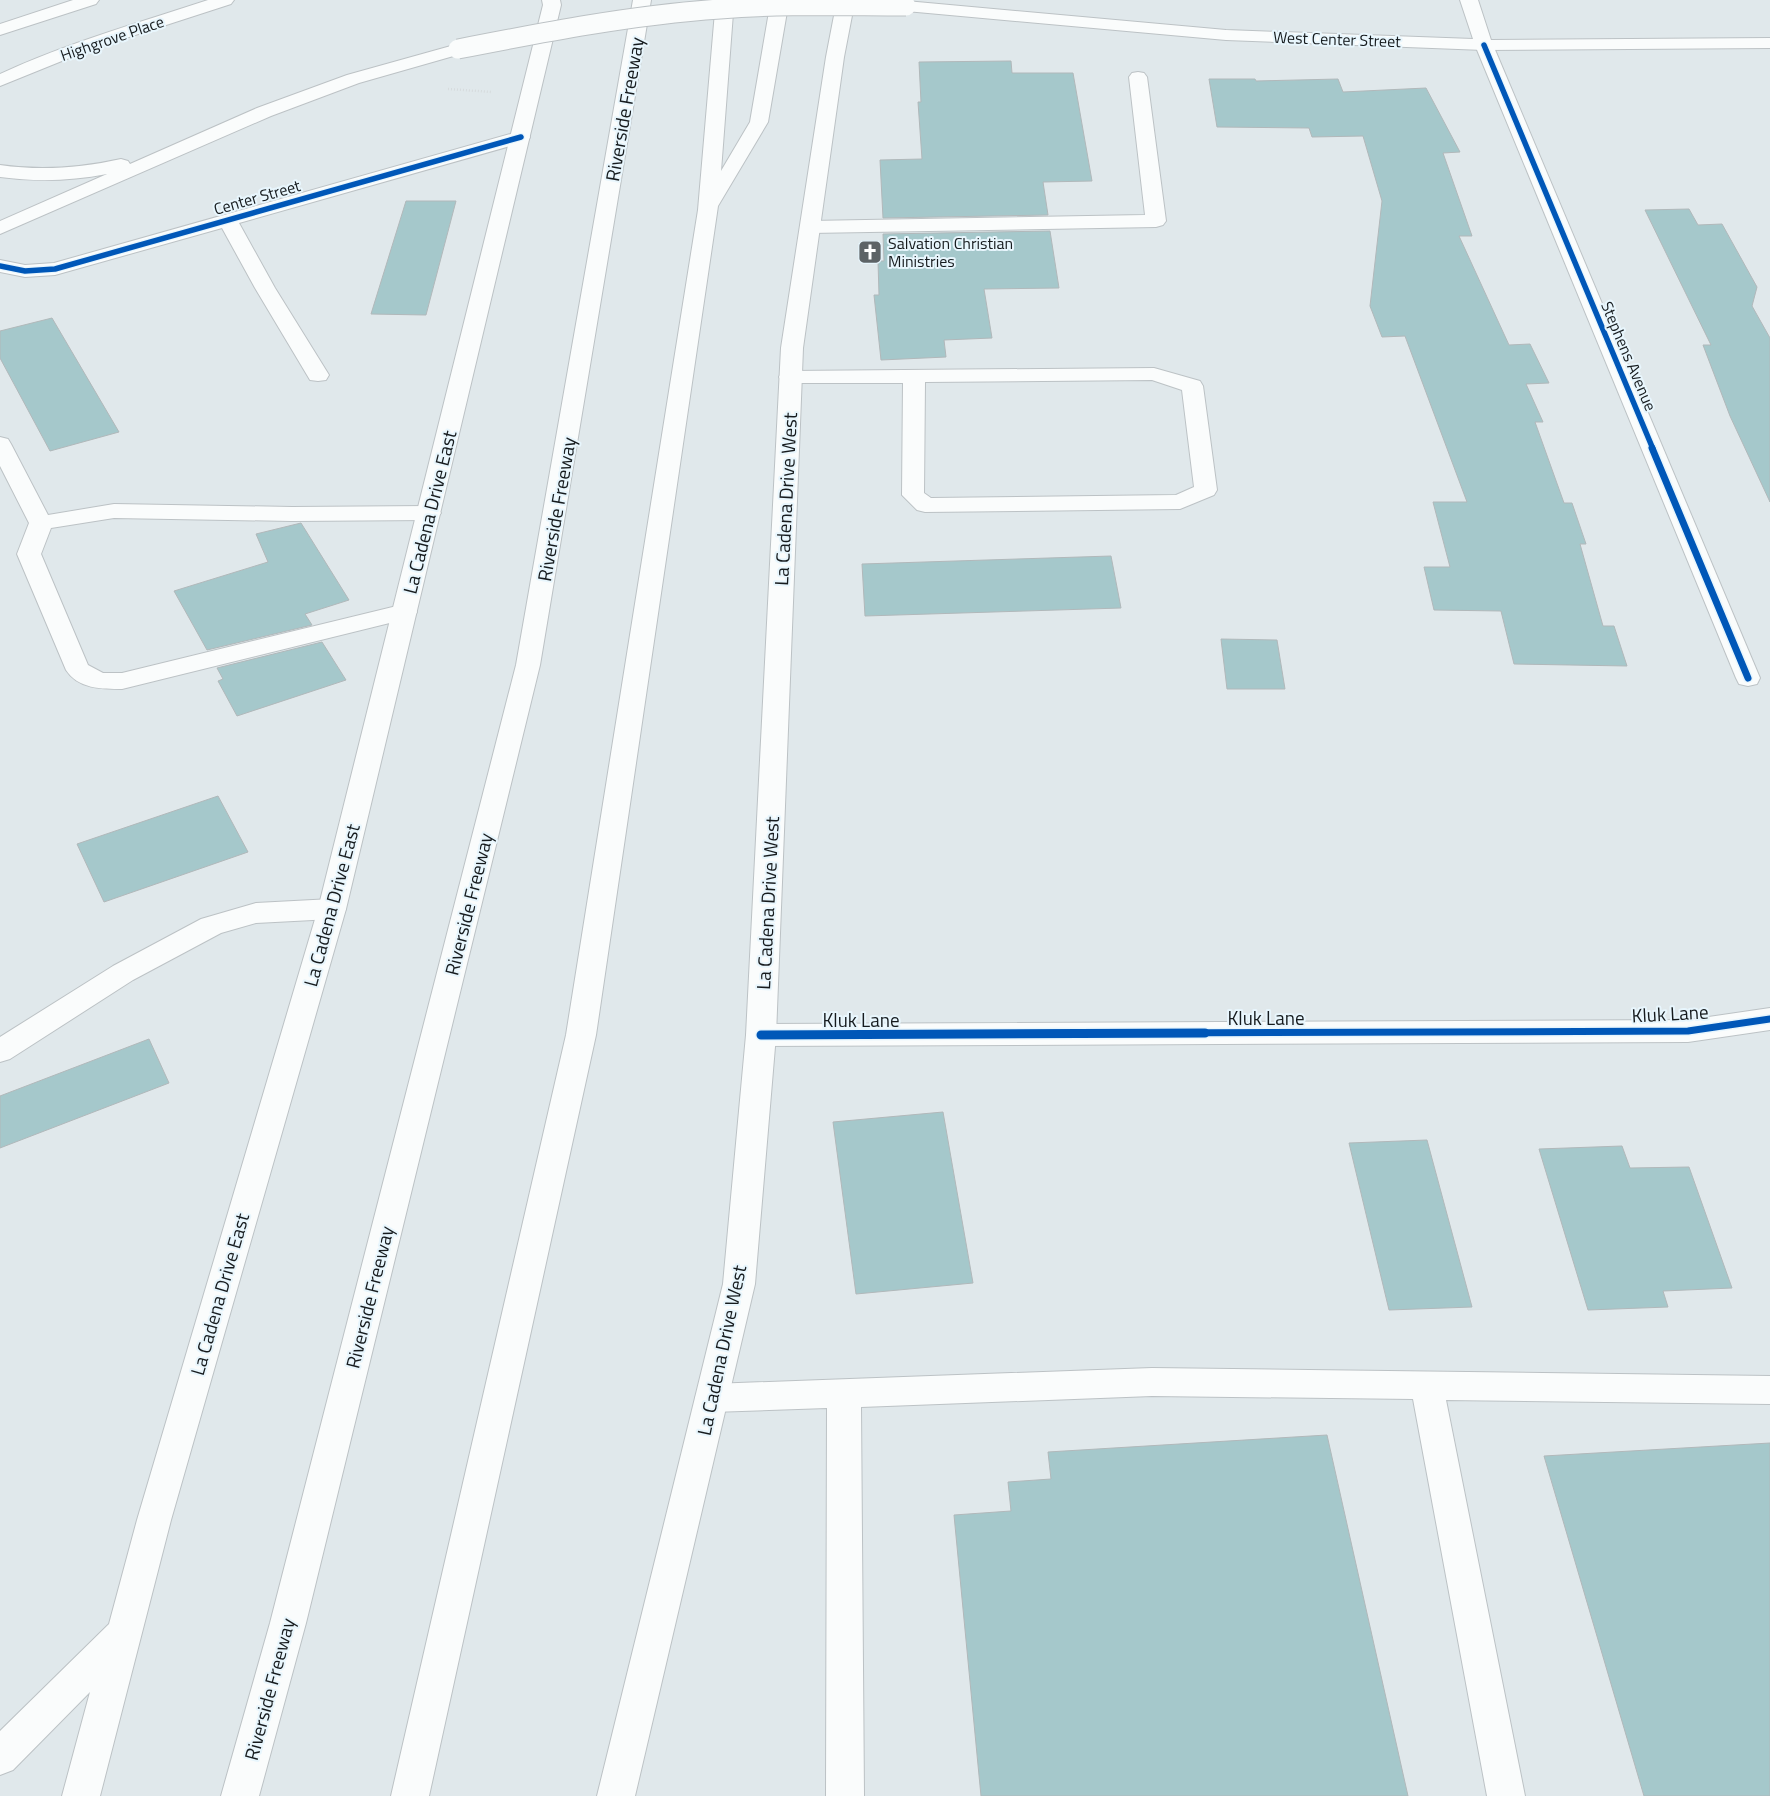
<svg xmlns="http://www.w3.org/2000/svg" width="1770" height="1796" font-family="'Titillium Web',sans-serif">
<rect width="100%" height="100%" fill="#e0e8eb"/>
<g fill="#a5c8cb" stroke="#b1b8ba">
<polygon points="1011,61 1012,73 1073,73 1092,181 1043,182 1048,215 883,218 880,160 922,159 918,102 921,102 919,62"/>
<polygon points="1209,79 1255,79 1256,81 1338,79 1343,92 1426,88 1460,152 1443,153 1472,236 1459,236 1509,345 1530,344 1549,383 1526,384 1543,422 1535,422 1564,503 1572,503 1586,544 1580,544 1603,626 1614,626 1627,666 1514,664 1501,611 1434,610 1424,567 1450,567 1433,502 1467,502 1405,336 1382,337 1370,306 1382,201 1363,136 1312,137 1309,128 1217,127"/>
<polygon points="406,201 456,201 426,315 371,314"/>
<polygon points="1689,209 1698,225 1722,224 1757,287 1752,306 1770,338 1770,502 1730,416 1703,345 1711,345 1645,210"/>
<polygon points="1050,231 1059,288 984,289 992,338 944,340 946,357 881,360 874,295 879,295 878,261 884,261 883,234"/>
<polygon points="52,318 119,432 50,451 0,358 0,331"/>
<polygon points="301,523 349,600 305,614 312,625 207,650 174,591 268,562 256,534"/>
<polygon points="1111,556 1121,608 865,616 862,564"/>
<polygon points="1221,639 1277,640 1285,689 1227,689"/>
<polygon points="322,642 346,680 237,716 218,681 223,679 217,668"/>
<polygon points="218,796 248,852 104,902 77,844"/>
<polygon points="149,1039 169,1083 0,1148 0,1096"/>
<polygon points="943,1112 973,1283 856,1294 833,1122"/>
<polygon points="1427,1140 1472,1307 1389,1310 1349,1143"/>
<polygon points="1622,1146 1630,1168 1689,1167 1732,1288 1663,1291 1668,1307 1588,1310 1539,1149"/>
<polygon points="1327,1435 1408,1796 981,1796 954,1515 1011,1511 1008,1482 1051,1479 1048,1452"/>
<polygon points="1770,1443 1770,1796 1644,1796 1544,1456"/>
</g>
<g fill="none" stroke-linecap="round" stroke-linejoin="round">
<g stroke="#bcc2c5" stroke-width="2">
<g id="minor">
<polygon points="73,0 99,0 96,4 0,35 0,24"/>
<polygon points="1484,40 1490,41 1493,45 1760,678 1757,684 1748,686 1739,684 1736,678 1475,45 1478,41"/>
<polygon points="1138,72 1144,73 1147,77 1166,221 1163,225 1156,227 810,233 803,231 800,227 803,223 810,221 1145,215 1129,77 1132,73"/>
<polygon points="521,131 528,133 530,137 528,141 239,223 275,288 329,375 326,380 318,381 310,380 307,375 255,288 222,228 55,275 25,277 0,272 0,260 25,265 54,263"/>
<path d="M 1154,368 L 1200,381 L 1203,386 L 1217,490 L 1214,495 L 1180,509 L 925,512 L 917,510 L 902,495 L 903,383 L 790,383 L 782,382 L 779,377 L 782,372 L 790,371 ZM 1152,380 L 1182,390 L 1194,487 L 1176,495 L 931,498 L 924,493 L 925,382 Z"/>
<path d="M 0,437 L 8,439 L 11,444 L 48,515 L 114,504 L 292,507 L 429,506 L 437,508 L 441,513 L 437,518 L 429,520 L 292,521 L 114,518 L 51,528 L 41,554 L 88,665 L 103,673 L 122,673 L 405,604 L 414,607 L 417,612 L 414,617 L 122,689 C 102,689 78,689 66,670 L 17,554 L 29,523 L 0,466 Z"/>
<polygon points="332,899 342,902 346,909 342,916 332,919 256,923 221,933 133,980 10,1059 0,1062 0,1037 113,966 201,919 256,903"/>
<polygon points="1770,1008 1770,1030 1688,1042 761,1046 751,1043 746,1035 751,1027 761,1024 1688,1020"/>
<polygon points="1152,1368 1770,1376 1770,1404 1446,1400 1525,1796 1487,1796 1413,1399 1152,1396 861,1407 864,1796 826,1796 827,1408 712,1412 700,1408 695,1398 700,1388 712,1384"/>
</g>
</g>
<g stroke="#bcc2c5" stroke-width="2">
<g id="major">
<path d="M 208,0 L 234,0 L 231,4 L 89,50 L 0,86 L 0,74 C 67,43 138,23 208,0 Z"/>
<polygon points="542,0 560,0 561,5 346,909 171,1520 100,1796 62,1796 90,1692 13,1770 0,1775 0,1731 109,1624 137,1520 318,909 543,5"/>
<polygon points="837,0 855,0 844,57 803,348 776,1035 755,1284 635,1796 597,1796 723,1284 746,1035 781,348 826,57"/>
<polygon points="1460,0 1478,0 1491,40 1770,38 1770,48 1484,50 1226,40 906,11 900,10 897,6 900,2 906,1 1226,30 1473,39"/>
<path d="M 458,44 L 464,45 L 467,49 L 464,53 L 359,83 L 271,116 L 0,234 L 0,221 L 107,174 C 71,181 36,182 0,177 L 0,165 C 41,171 80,168 121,159 L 128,161 L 130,164 L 257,108 L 347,75 Z"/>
</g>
</g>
<g stroke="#bcc2c5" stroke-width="2">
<g id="highway">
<polygon points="633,0 651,0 540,665 306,1623 259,1796 221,1796 270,1623 516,665"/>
<polygon points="716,0 734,0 721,171 750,122 771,0 789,0 768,122 718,206 596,1035 429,1796 391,1796 566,1035 698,210"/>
</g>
</g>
<polyline stroke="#cccecf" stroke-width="2.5" stroke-dasharray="0.5 2.5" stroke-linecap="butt" points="448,89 492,92"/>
<use href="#minor" fill="#fafcfc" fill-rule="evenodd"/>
<use href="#major" fill="#fafcfc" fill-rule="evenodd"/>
<use href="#highway" fill="#fafcfc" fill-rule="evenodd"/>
<g stroke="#bcc2c5" stroke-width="21" stroke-linecap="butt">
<path id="major-bridge" d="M 458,49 C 545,32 632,15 720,9 C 782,4 844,6 906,6"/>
</g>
<use href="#major-bridge" stroke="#fafcfc" stroke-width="19"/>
<g stroke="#e8f6fd" stroke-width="8">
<g id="cycleway-far2">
<polyline points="1484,45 1653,449"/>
<polyline points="0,266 25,271 55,269 521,137"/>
</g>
</g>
<g stroke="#e8f6fd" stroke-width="10">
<g id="cycleway-far1">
<polyline points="1652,448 1748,678"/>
<polyline points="915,1034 1688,1031 1770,1019"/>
</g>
</g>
<g stroke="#e8f6fd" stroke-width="12">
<polyline id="cycleway" points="761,1035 1205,1033"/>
</g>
<use href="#cycleway-far2" stroke="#0057b8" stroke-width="5.5"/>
<use href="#cycleway-far1" stroke="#0057b8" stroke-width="7"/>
<use href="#cycleway" stroke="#0057b8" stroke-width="9"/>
</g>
<defs>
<g id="church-square" transform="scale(1.25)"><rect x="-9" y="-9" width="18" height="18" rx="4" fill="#5d6366" stroke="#e8f6fd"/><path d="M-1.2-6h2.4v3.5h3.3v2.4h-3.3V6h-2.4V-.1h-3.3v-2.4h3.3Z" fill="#fff"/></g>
</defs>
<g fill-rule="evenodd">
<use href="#church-square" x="870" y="252"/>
</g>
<g text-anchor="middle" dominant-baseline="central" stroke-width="4" stroke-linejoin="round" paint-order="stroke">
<g font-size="16" fill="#161b1e" stroke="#e8f6fd">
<text transform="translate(112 38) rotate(-19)">Highgrove Place</text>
<text transform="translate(1337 39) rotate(2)">West Center Street</text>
<text transform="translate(257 197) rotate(-16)">Center Street</text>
<text transform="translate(1629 356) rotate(67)">Stephens Avenue</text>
</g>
<g font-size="16" fill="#161b1e" stroke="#e8f6fd" text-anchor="start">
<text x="888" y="243">Salvation Christian<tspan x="888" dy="18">Ministries</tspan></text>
</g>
<g font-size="19" fill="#161b1e" stroke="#e8f6fd">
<text transform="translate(624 109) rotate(-80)">Riverside Freeway</text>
<text transform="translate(785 499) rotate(-87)">La Cadena Drive West</text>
<text transform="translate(556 509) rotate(-80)">Riverside Freeway</text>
<text transform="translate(429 512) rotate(-76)">La Cadena Drive East</text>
<text transform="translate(767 903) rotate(-87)">La Cadena Drive West</text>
<text transform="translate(468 904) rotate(-76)">Riverside Freeway</text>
<text transform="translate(331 905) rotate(-75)">La Cadena Drive East</text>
<text transform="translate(1670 1013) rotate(-3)">Kluk Lane</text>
<text x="1266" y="1017">Kluk Lane</text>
<text x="861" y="1019">Kluk Lane</text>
<text transform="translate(219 1294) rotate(-74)">La Cadena Drive East</text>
<text transform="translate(369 1297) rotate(-76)">Riverside Freeway</text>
<text transform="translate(721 1350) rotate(-78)">La Cadena Drive West</text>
<text transform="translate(269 1689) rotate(-75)">Riverside Freeway</text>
</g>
</g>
</svg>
